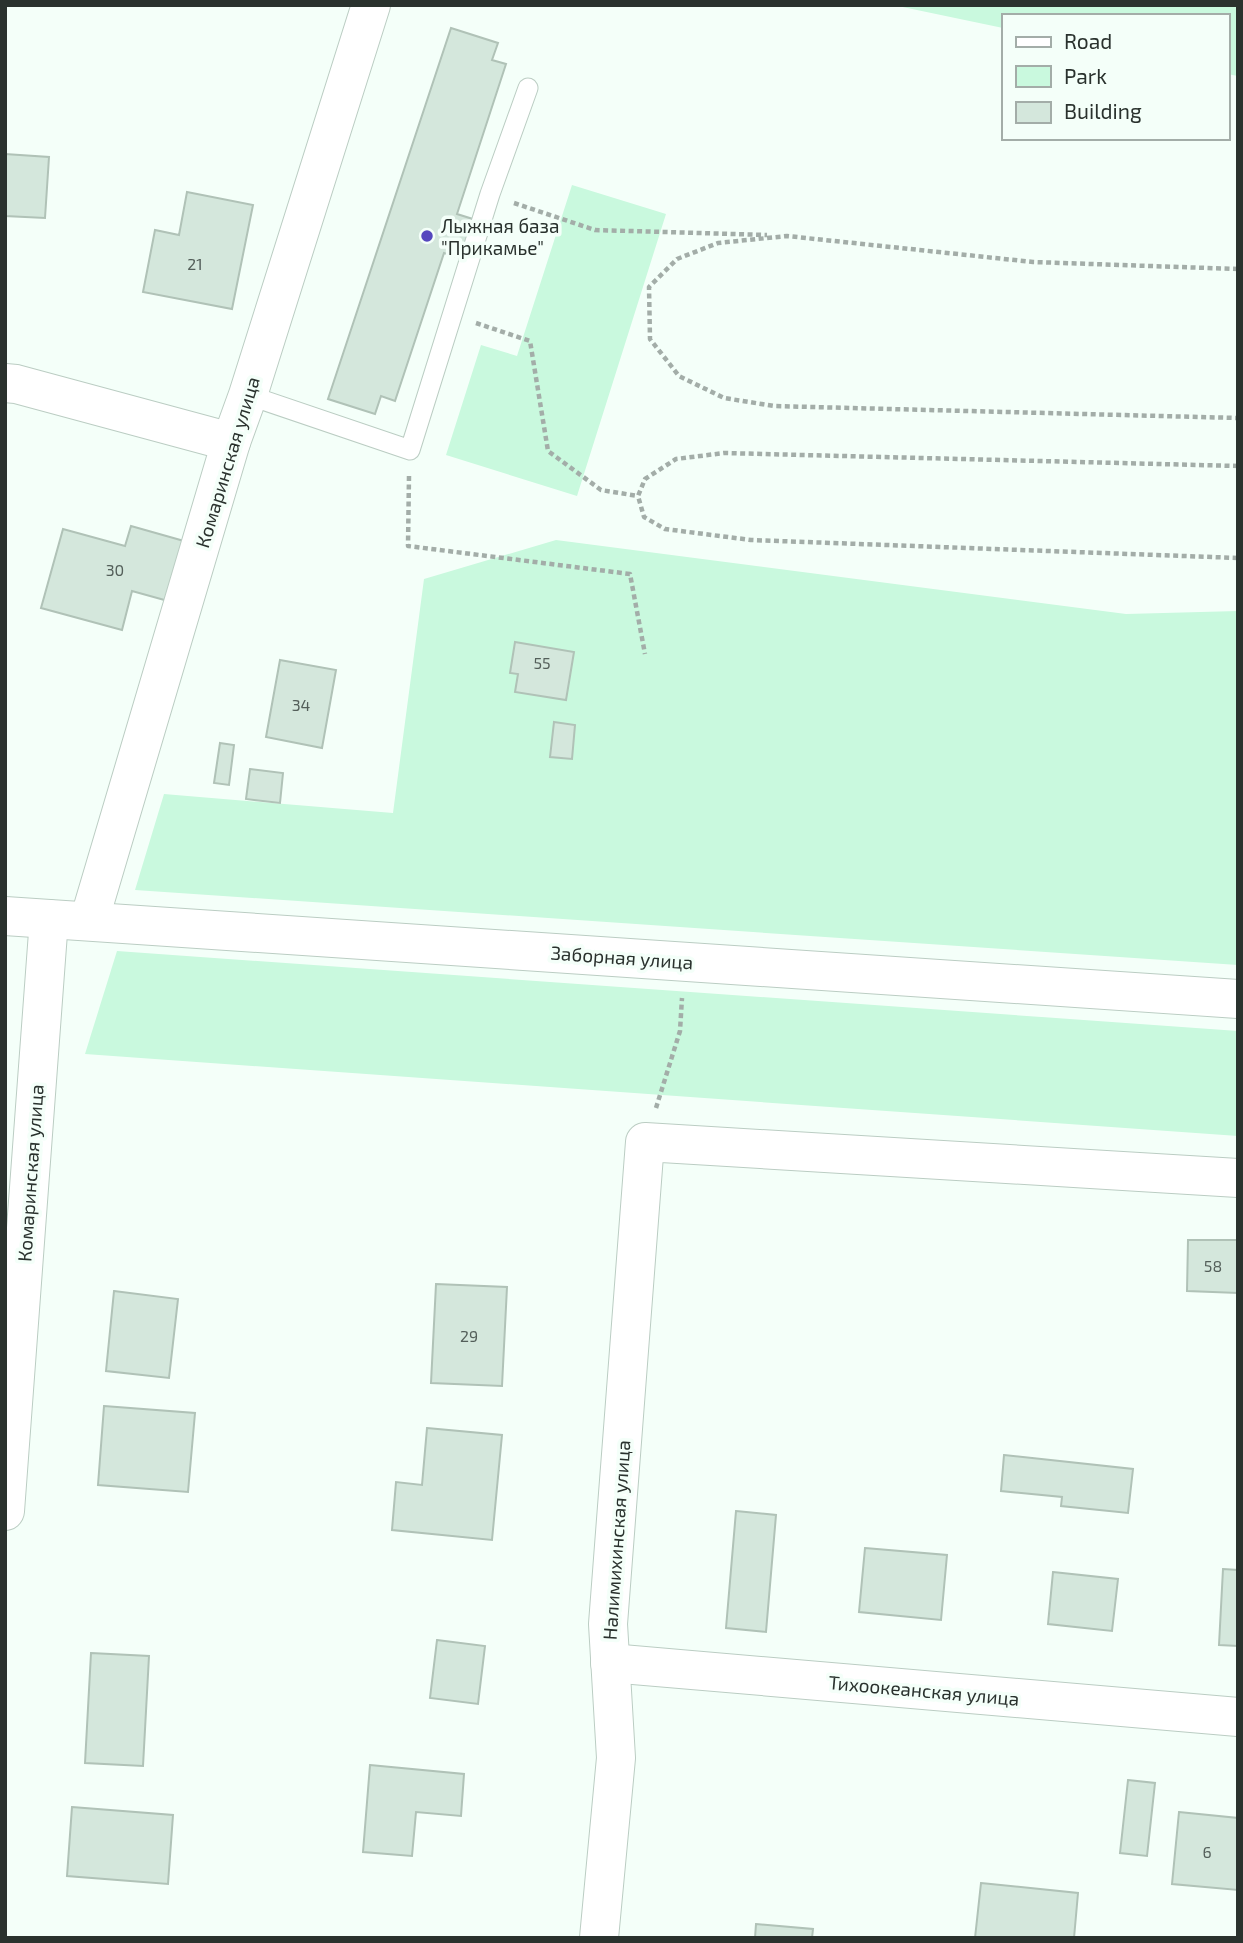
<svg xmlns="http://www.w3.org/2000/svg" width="1243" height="1943" font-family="'Exo 2',sans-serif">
<rect width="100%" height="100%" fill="#f4fff9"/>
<g fill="#c9f9de">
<polygon points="893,5 1238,5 1238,76 1227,74 1227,16 1003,16 1003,28"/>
<polygon points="572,185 666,214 577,496 446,455 481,345 517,356"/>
<polygon points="556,540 1126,614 1238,611 1238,965 135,890 164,794 393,813 424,579"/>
<polygon points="117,951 1238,1031 1238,1136 85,1054"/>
</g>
<g fill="#d4e7dc" stroke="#b0c2b7" stroke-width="2">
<polygon points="451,28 498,43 492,60 506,64 457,214 476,220 464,259 444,253 395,401 381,396 375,414 328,399"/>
<polygon points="5,154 49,157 45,218 5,216"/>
<polygon points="187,192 253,205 232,309 143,292 155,230 179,235"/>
<polygon points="131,526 184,541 168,601 132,591 122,630 41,608 63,529 125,546"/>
<polygon points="515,642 574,652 566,700 515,692 518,674 510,673"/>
<polygon points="280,660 336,670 322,748 266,737"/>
<polygon points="554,722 575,725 572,759 550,757"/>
<polygon points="220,743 234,745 229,785 214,783"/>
<polygon points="250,769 283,773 280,803 246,799"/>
<polygon points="1188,1240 1238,1240 1238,1293 1187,1291"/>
<polygon points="436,1284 507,1287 502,1386 431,1383"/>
<polygon points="114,1291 178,1299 169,1378 106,1371"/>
<polygon points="104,1406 195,1413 188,1492 98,1485"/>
<polygon points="427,1428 502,1435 492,1540 392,1530 396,1482 422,1485"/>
<polygon points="1004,1455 1133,1469 1128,1513 1061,1506 1062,1497 1001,1491"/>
<polygon points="736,1511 776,1515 766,1632 726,1628"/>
<polygon points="865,1548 947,1555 941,1620 859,1612"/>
<polygon points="1223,1569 1238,1570 1238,1646 1219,1645"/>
<polygon points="1053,1572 1118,1579 1112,1631 1048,1624"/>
<polygon points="437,1640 485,1646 478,1704 430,1698"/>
<polygon points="91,1653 149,1656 143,1766 85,1763"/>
<polygon points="370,1765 464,1774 461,1816 416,1812 412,1856 363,1852"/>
<polygon points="1128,1780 1155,1783 1147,1856 1120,1853"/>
<polygon points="72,1807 173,1815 168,1884 67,1876"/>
<polygon points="1179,1812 1238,1818 1238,1890 1172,1884"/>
<polygon points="981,1883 1078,1893 1074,1938 975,1938"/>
<polygon points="756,1924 813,1929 812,1938 755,1938"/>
</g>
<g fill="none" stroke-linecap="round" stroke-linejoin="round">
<g stroke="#bbcdc3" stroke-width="21">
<polyline id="service" points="248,395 410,450 490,194 528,88"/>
</g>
<g stroke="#bbcdc3" stroke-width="40">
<g id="minor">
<polyline points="5,383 16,384 231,442"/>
<polyline points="89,921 231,442 248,395 371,5"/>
<polyline points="5,1511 49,919"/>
<polyline points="610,1663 1238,1717"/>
<polyline points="599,1938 616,1758 608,1624 645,1142 1238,1178"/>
</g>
</g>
<g stroke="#bbcdc3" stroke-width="40">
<polyline id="tertiary" points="5,916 1238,999"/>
</g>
<g stroke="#a3ada8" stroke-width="4.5" stroke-dasharray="5 3.5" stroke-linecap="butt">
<polyline points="514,203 595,230 767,235"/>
<polyline points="1238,269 1033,262 787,236 718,243 677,259 649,287 650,339 679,376 724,398 774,406 1238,418"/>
<polyline points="476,323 530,341 548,451 601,490 638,496"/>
<polyline points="1238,466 724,453 676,459 645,479 638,496 644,517 665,529 751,540 1238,558"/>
<polyline points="409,476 408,546 630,574 645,654"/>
<polyline points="656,1108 680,1031 682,998"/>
</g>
<use href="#service" stroke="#fff" stroke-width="19"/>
<use href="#minor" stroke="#fff" stroke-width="38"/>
<use href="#tertiary" stroke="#fff" stroke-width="38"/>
</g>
<circle fill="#5547be" stroke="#f4fff9" stroke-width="2.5" cx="427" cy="236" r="7"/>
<g text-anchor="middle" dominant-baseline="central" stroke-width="7" stroke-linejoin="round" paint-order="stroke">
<g font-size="16" fill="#545f5a">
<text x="195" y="263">21</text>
<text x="115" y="569">30</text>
<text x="542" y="662">55</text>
<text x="301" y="704">34</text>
<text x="1213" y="1265">58</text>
<text x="469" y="1335">29</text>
<text x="1207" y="1851">6</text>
</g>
<g font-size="19" fill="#2a322e" stroke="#f4fff9" text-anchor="start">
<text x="441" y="225">Лыжная база<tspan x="441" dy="22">"Прикамье"</tspan></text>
</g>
<g font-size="19" fill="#2a322e" stroke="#f4fff9">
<text transform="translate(227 462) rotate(-73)">Комаринская улица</text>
<text transform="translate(622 957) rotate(4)">Заборная улица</text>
<text transform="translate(30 1173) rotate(-86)">Комаринская улица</text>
<text transform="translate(616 1540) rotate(-86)">Налимихинская улица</text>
<text transform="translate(924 1690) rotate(5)">Тихоокеанская улица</text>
</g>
</g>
<rect width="1243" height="1943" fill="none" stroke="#2a322e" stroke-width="14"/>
<rect x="1002" y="14" width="228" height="126" fill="#f4fff9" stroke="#a3ada8" stroke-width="2"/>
<rect x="1016" y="37" width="35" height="10" fill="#ffffff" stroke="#a3ada8" stroke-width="2"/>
<text x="1064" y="49" font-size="21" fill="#2a322e">Road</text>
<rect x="1016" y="66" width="35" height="21" fill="#c9f9de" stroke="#a3ada8" stroke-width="2"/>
<text x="1064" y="84" font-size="21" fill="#2a322e">Park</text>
<rect x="1016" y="102" width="35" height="21" fill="#d4e7dc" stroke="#a3ada8" stroke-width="2"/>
<text x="1064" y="119" font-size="21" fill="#2a322e">Building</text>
</svg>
